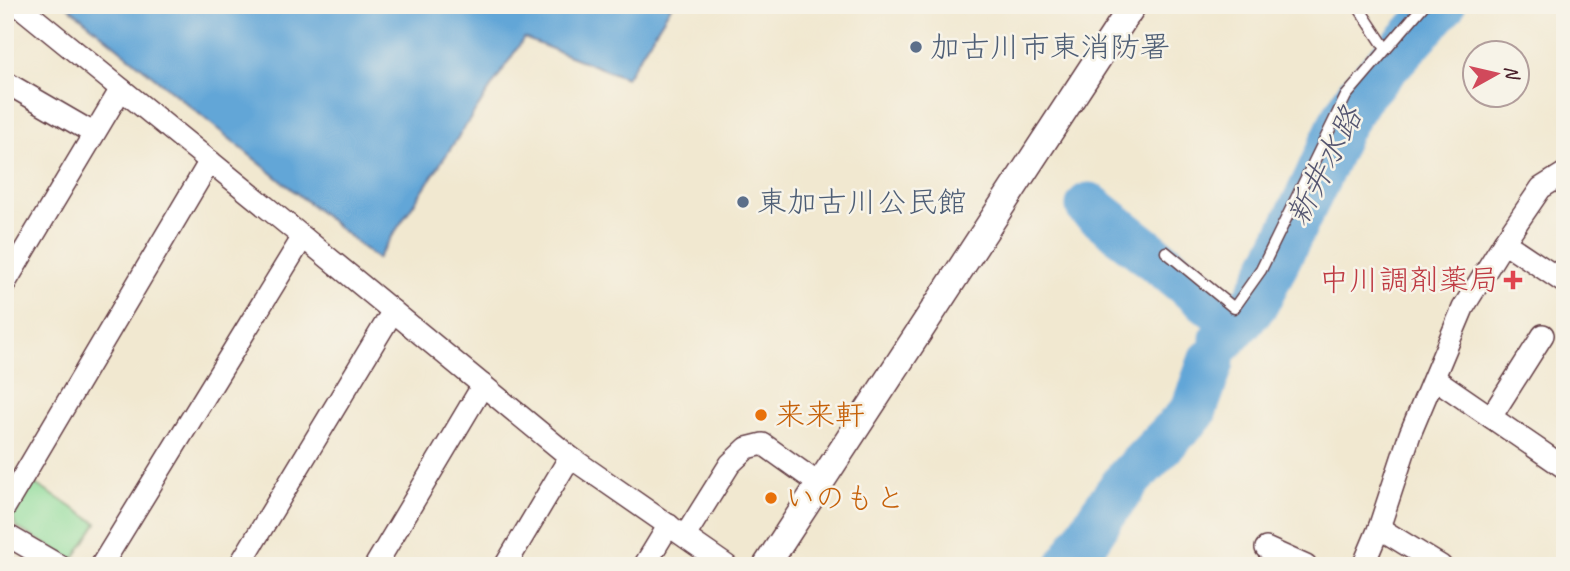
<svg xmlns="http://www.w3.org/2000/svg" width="1570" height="571" font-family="Caveat,'Klee One',sans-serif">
<rect width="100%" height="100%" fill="#f7f3e8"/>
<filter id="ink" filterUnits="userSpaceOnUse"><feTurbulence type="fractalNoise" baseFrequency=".0143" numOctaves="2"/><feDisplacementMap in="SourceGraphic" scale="14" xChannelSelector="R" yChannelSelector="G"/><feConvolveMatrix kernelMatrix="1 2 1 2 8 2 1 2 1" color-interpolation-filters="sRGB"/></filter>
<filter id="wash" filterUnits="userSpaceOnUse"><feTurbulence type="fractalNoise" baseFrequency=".00686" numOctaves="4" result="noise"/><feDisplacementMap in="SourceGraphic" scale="28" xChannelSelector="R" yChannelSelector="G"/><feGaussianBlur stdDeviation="1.57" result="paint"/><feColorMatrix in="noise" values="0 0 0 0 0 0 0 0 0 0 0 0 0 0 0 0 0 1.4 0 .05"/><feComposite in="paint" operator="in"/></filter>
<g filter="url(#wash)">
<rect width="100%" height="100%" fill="#f1e8d0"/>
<polygon fill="#8edc9a" stroke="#6c7e62" stroke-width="2" points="32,482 97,523 73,560 16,527 12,513"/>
<polygon fill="#62a6d7" stroke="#566281" stroke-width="2" points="66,5 672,5 626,78 524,38 377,259"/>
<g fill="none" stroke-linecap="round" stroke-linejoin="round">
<g stroke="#62a6d7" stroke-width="47">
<polyline points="1089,206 1219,309"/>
<polyline points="1223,339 1256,302 1316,181 1341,125 1358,97 1442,5"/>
<polyline points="1069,566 1103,513 1129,478 1193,412 1211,362"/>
</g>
</g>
</g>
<g filter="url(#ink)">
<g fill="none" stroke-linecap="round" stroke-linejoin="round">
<g stroke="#633d44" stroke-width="13">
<g id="service">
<polyline points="1357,5 1386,49"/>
<polyline points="1166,252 1234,308 1261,270 1346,96 1424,5"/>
</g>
</g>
<g stroke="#633d44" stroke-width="24">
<g id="minor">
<polyline points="18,5 303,237 570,457 727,566"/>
<polyline points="5,82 93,133"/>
<polyline points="1504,242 1565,283"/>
<polyline points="5,283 121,89"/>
<polyline points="1434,378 1565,468"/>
<polyline points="1491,417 1543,335"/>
<polyline points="5,507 210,161"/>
<polyline points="1379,528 1441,566"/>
<polyline points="5,534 60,566"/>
<polyline points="685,536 730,464 747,448 763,444 819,484"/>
<polyline points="1266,548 1306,566"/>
<polyline points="101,566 303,237"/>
<polyline points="239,566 393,311"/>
<polyline points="375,566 483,385"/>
<polyline points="505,566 570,457"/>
<polyline points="644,566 669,525"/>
<polyline points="1363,566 1379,528 1410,434 1463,308 1504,242 1541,188 1565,173"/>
</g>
</g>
<g stroke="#633d44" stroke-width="29">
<polyline id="tertiary" points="766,566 1133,5"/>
</g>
<use href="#service" stroke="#fff" stroke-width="10"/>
<use href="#minor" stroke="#fff" stroke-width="21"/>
<use href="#tertiary" stroke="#fff" stroke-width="26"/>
</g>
</g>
<g fill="#5c6f8a" stroke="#f7f3e8" stroke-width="2.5">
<circle cx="916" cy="47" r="7"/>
<circle cx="743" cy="202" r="7"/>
</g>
<path fill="#e0444e" stroke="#f7f3e8" stroke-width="2.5" d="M1509.5 269.5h7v7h7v7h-7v7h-7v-7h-7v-7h7z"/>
<g fill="#e8710a" stroke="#f7f3e8" stroke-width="2.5">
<circle cx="761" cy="415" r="7"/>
<circle cx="771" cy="498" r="7"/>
</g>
<g text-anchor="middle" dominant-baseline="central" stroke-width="5" stroke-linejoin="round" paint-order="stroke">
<g font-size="30" fill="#4e5e75" stroke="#f7f3e8" text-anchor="start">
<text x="930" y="47">加古川市東消防署</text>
<text x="757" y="202">東加古川公民館</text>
</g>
<g font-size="30" fill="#be3a42" stroke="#f7f3e8" text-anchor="end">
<text x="1499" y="280">中川調剤薬局</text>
</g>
<g font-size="30" fill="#c56008" stroke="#f7f3e8" text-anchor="start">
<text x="775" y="415">来来軒</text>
<text x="785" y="498">いのもと</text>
</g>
<g font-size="32" font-style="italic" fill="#545570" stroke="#f7f3e8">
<text transform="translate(1324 166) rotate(-63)">新井水路</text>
</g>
</g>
<rect width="1570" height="571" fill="none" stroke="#f7f3e8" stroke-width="28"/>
<g transform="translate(1496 74) rotate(82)"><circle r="33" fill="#f7f3e8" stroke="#b29e9c" stroke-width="2"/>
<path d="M0-5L12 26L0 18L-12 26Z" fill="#d1495b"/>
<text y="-10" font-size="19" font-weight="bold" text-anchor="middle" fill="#4a1f2b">N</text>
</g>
</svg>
